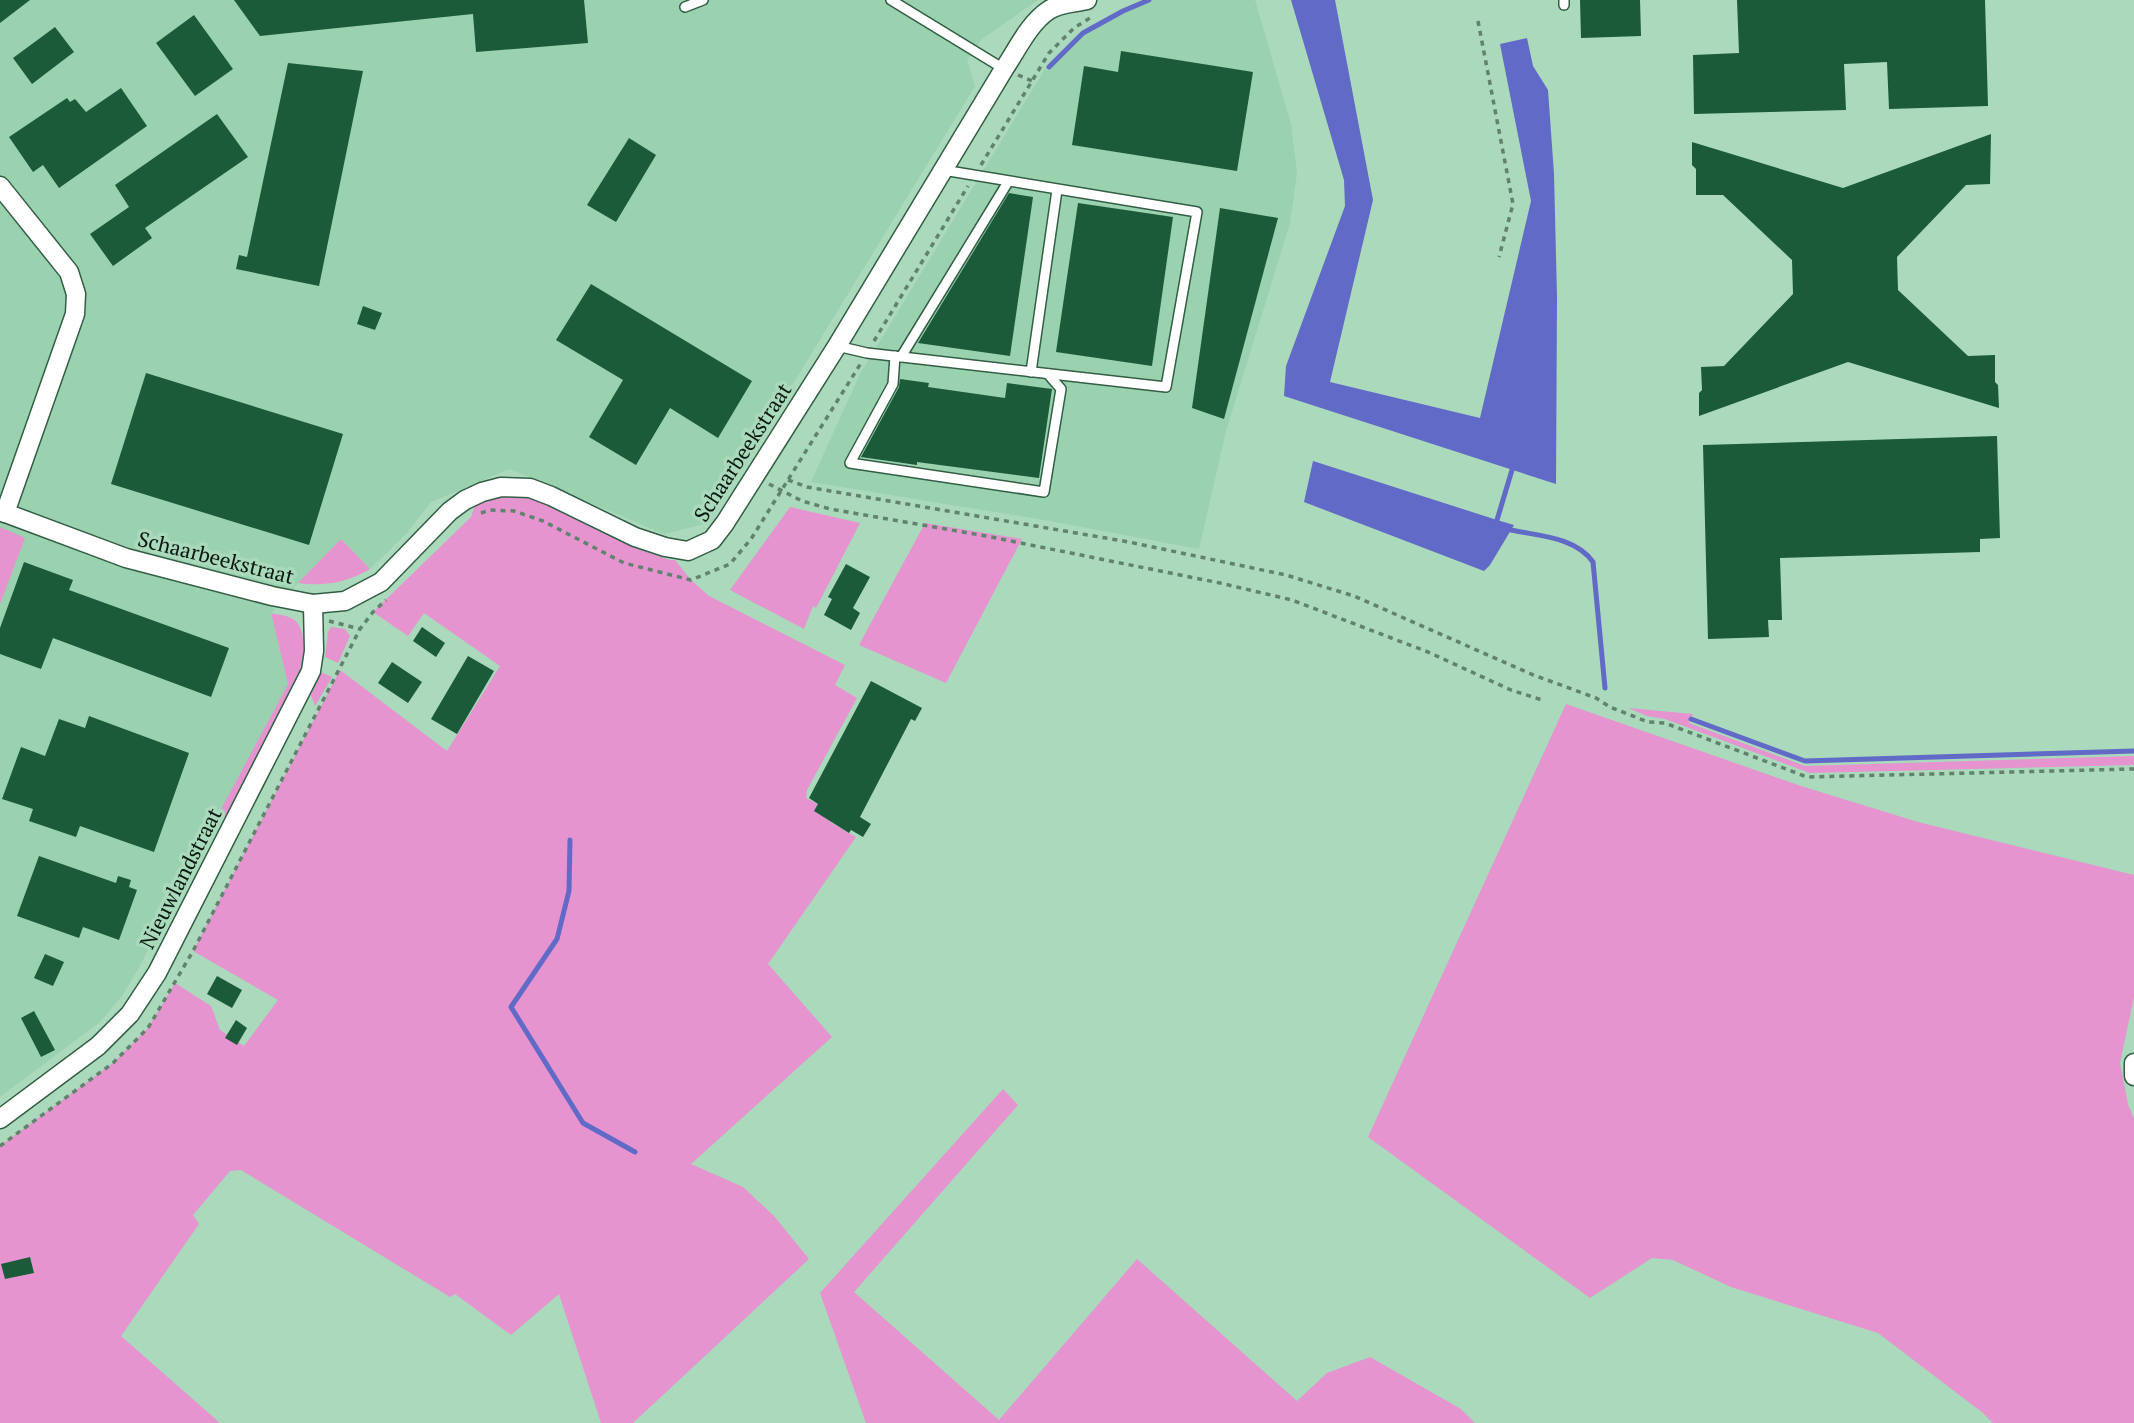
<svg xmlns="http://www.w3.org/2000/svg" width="2134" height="1423" font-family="'PT Serif',serif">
<rect width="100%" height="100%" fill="#aad9bb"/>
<g fill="#9ad1af">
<polygon points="0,0 1038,0 982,39 967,60 975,86 708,523 664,534 510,469 431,502 406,534 370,569 341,539 298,583 271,613 288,684 138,969 122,996 100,1022 0,1097"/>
<polygon points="1154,0 1255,0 1291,124 1297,173 1290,223 1226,431 1199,549 1050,521 811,482 860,374 1045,69 1049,71 1066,50 1085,34 1124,13"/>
</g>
<g fill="#e594d0">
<polygon points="504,497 532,498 638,549 670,560 675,560 691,580 709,596 845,665 835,685 857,698 807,790 806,798 835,813 830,822 856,837 768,964 832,1037 691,1164 743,1187 774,1216 809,1259 633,1423 601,1423 559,1294 511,1335 455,1294 450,1297 241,1170 230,1171 193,1215 199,1224 121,1336 220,1423 0,1423 0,1146 113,1063 148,1028 175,983 211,1006 220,1030 244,1046 278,1000 193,951 340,670 447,751 500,666 424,613 408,636 373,612 471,517 476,502"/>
<polygon points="790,507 860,523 816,608 813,606 804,629 730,590"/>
<polygon points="925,523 1022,539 946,683 859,645"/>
<polygon points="0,527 25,538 0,604"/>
<path d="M 341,539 L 370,569 C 348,582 324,587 298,583 Z"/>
<path d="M 271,613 C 278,615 287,615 293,619 C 309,629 303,664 298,678 L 226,819 L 218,815 L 288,684 Z"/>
<polygon points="331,627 345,629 350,636 338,663 325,657 328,632"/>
<polygon points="321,672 332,677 315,706 311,695"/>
<polygon points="1566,704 1801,786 1918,822 2134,875 2134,997 2120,1063 2128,1104 2134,1119 2134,1423 1993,1423 1983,1413 1878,1333 1731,1287 1673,1260 1652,1258 1590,1298 1368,1137"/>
<polygon points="1628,708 1693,714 1689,723 1805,766 2134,756 2134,765 1810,773 1665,719 1647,716"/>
<polygon points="1003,1089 1018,1105 854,1292 999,1420 1137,1259 1297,1401 1327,1373 1370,1357 1461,1409 1475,1423 866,1423 820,1293"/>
</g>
<g fill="#616ac6">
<polygon points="1291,0 1335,0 1373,200 1330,382 1480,418 1531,201 1500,44 1527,38 1533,66 1548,90 1554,174 1557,297 1556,484 1284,396 1286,366 1345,206 1344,180"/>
<polygon points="1313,461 1497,520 1514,525 1490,565 1484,571 1304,502"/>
</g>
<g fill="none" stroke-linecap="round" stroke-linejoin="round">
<g stroke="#616ac6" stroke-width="5">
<polyline points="1049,67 1083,33 1123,11 1149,0"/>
<polyline points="1497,520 1512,470"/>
<path d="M 1511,530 C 1539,536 1576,537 1593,562 L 1605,688"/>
<polyline points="1691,719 1805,761 2134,751"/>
<polyline points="570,840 569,891 557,939 511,1007 583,1123 635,1152"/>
</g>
</g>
<g fill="#1b5b3a">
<polygon points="0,0 30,0 0,23"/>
<polygon points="234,0 584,0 588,43 476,52 473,14 260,36"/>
<polygon points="1580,0 1640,0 1641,36 1581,38"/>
<polygon points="1737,0 1985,0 1988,106 1889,109 1887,62 1844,64 1846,110 1694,114 1693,55 1739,53"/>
<polygon points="194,15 233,69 195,96 156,43"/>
<polygon points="55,27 74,52 32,84 13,58"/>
<polygon points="1121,51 1253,72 1237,171 1072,145 1084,66 1118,72"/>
<polygon points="288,63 363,71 319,286 236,269 239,255 247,257"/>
<polygon points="121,88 147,126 59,188 43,165 33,172 9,137 67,98 70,102 75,99 86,112"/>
<polygon points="217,114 248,157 145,228 152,238 113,266 90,234 129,207 115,185"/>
<polygon points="1991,134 1990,184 1966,185 1897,257 1898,290 1968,356 1995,355 1995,382 1998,385 1999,408 1848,362 1699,416 1699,393 1702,390 1701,367 1724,366 1793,294 1792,260 1723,195 1696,195 1696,169 1692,165 1692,142 1843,188"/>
<polygon points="629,138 656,155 616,222 587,205"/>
<polygon points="1009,193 1033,197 1010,356 918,343"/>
<polygon points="1078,203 1173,217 1152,366 1056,352"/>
<polygon points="1220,208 1278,218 1224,419 1192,408"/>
<polygon points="591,284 752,381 718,438 670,408 636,465 589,437 623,380 556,340"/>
<polygon points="363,306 382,313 375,330 357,324"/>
<polygon points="146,373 343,434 309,545 111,484"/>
<polygon points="900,379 929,383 928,387 1005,398 1007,383 1052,389 1039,478 917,462 917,465 861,457 899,387"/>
<polygon points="1997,436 2000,538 1980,539 1980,552 1780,558 1782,620 1768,620 1769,637 1708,639 1703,445"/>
<polygon points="24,562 73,580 69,590 229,648 211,697 53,638 41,669 0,654 0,628"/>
<polygon points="846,564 870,577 853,608 860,613 851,630 824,615 832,599 828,597"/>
<polygon points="422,627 445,643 436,657 413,641"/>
<polygon points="468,656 494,671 457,734 431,719"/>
<polygon points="392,662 422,682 408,703 378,683"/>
<polygon points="871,681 922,708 915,721 911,719 860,817 871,824 863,837 851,830 849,833 814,811 818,804 809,798"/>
<polygon points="89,716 189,753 154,852 80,826 76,837 29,821 33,809 2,799 21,747 45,756 59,719 85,728"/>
<polygon points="39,856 116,883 118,876 131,880 129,887 137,890 119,940 83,927 79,938 17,916"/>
<polygon points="45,954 64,962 53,986 34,978"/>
<polygon points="217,976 242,990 232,1008 207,994"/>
<polygon points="34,1011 55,1050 41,1057 21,1018"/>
<polygon points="236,1020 247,1028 237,1045 225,1038"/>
<polygon points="30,1257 34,1273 5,1279 1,1264"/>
</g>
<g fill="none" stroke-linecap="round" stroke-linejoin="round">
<g stroke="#325e44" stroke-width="12">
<g id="service">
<polyline points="891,0 1004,69"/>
<polyline points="1564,0 1564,5"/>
<polyline points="685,7 703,0"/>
<polyline points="837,346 867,353 1166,387 1197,212 943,170"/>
<polyline points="895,356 893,384 850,463 1044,492 1061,389 1048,374"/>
<polyline points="901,357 1008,182"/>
<polyline points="1031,372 1057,190"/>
</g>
</g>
<g stroke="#325e44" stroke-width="21">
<g id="minor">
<polyline points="0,186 69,272 76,294 75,314 5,513"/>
<path d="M 0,511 L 126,558 L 272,596 L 313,604 L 345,601 L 381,582 L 450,511 L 465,500 L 482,492 L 501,487 L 530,488 L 551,496 L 635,537 L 665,547 L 688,551 L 712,540 L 725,523 L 837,346 L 1004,69 C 1017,50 1029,23 1049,10 C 1060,3 1074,3 1087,0"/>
<polyline points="2134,1063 2134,1076"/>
<polyline points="0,1119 98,1046 130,1014 157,973 311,671 314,651 313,604"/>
</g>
</g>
<g stroke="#61826d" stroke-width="3.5" stroke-dasharray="5 5" stroke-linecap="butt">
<polyline points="1478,21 1513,204 1499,257"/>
<polyline points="1018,75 1032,81"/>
<polyline points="981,165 1049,53 1074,28 1090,18"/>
<polyline points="874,341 968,186"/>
<polyline points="788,480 807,487 1129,542 1286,575 1354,596 1531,674 1596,698 1610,707 1648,722 1665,723 1807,777 2134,769"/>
<polyline points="769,484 802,501 830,509 986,536 1220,583 1292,600 1428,652 1511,690 1542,700"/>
<polyline points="481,513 490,510 514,511 543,521 624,563 691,580 730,564 751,539 861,363"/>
<polyline points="329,621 360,629"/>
<polyline points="0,1146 113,1063 148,1028 193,951 360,629 373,612 386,600"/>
</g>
<use href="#service" stroke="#fff" stroke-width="9"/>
<use href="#minor" stroke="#fff" stroke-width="18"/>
</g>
<g text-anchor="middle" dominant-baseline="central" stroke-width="7" stroke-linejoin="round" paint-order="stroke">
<g font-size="21" fill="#091b11" stroke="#aad9bb">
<text transform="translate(742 452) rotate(-57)">Schaarbeekstraat</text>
<text transform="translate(216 557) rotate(14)">Schaarbeekstraat</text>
<text transform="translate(180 878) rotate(-63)">Nieuwlandstraat</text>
</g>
</g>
</svg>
